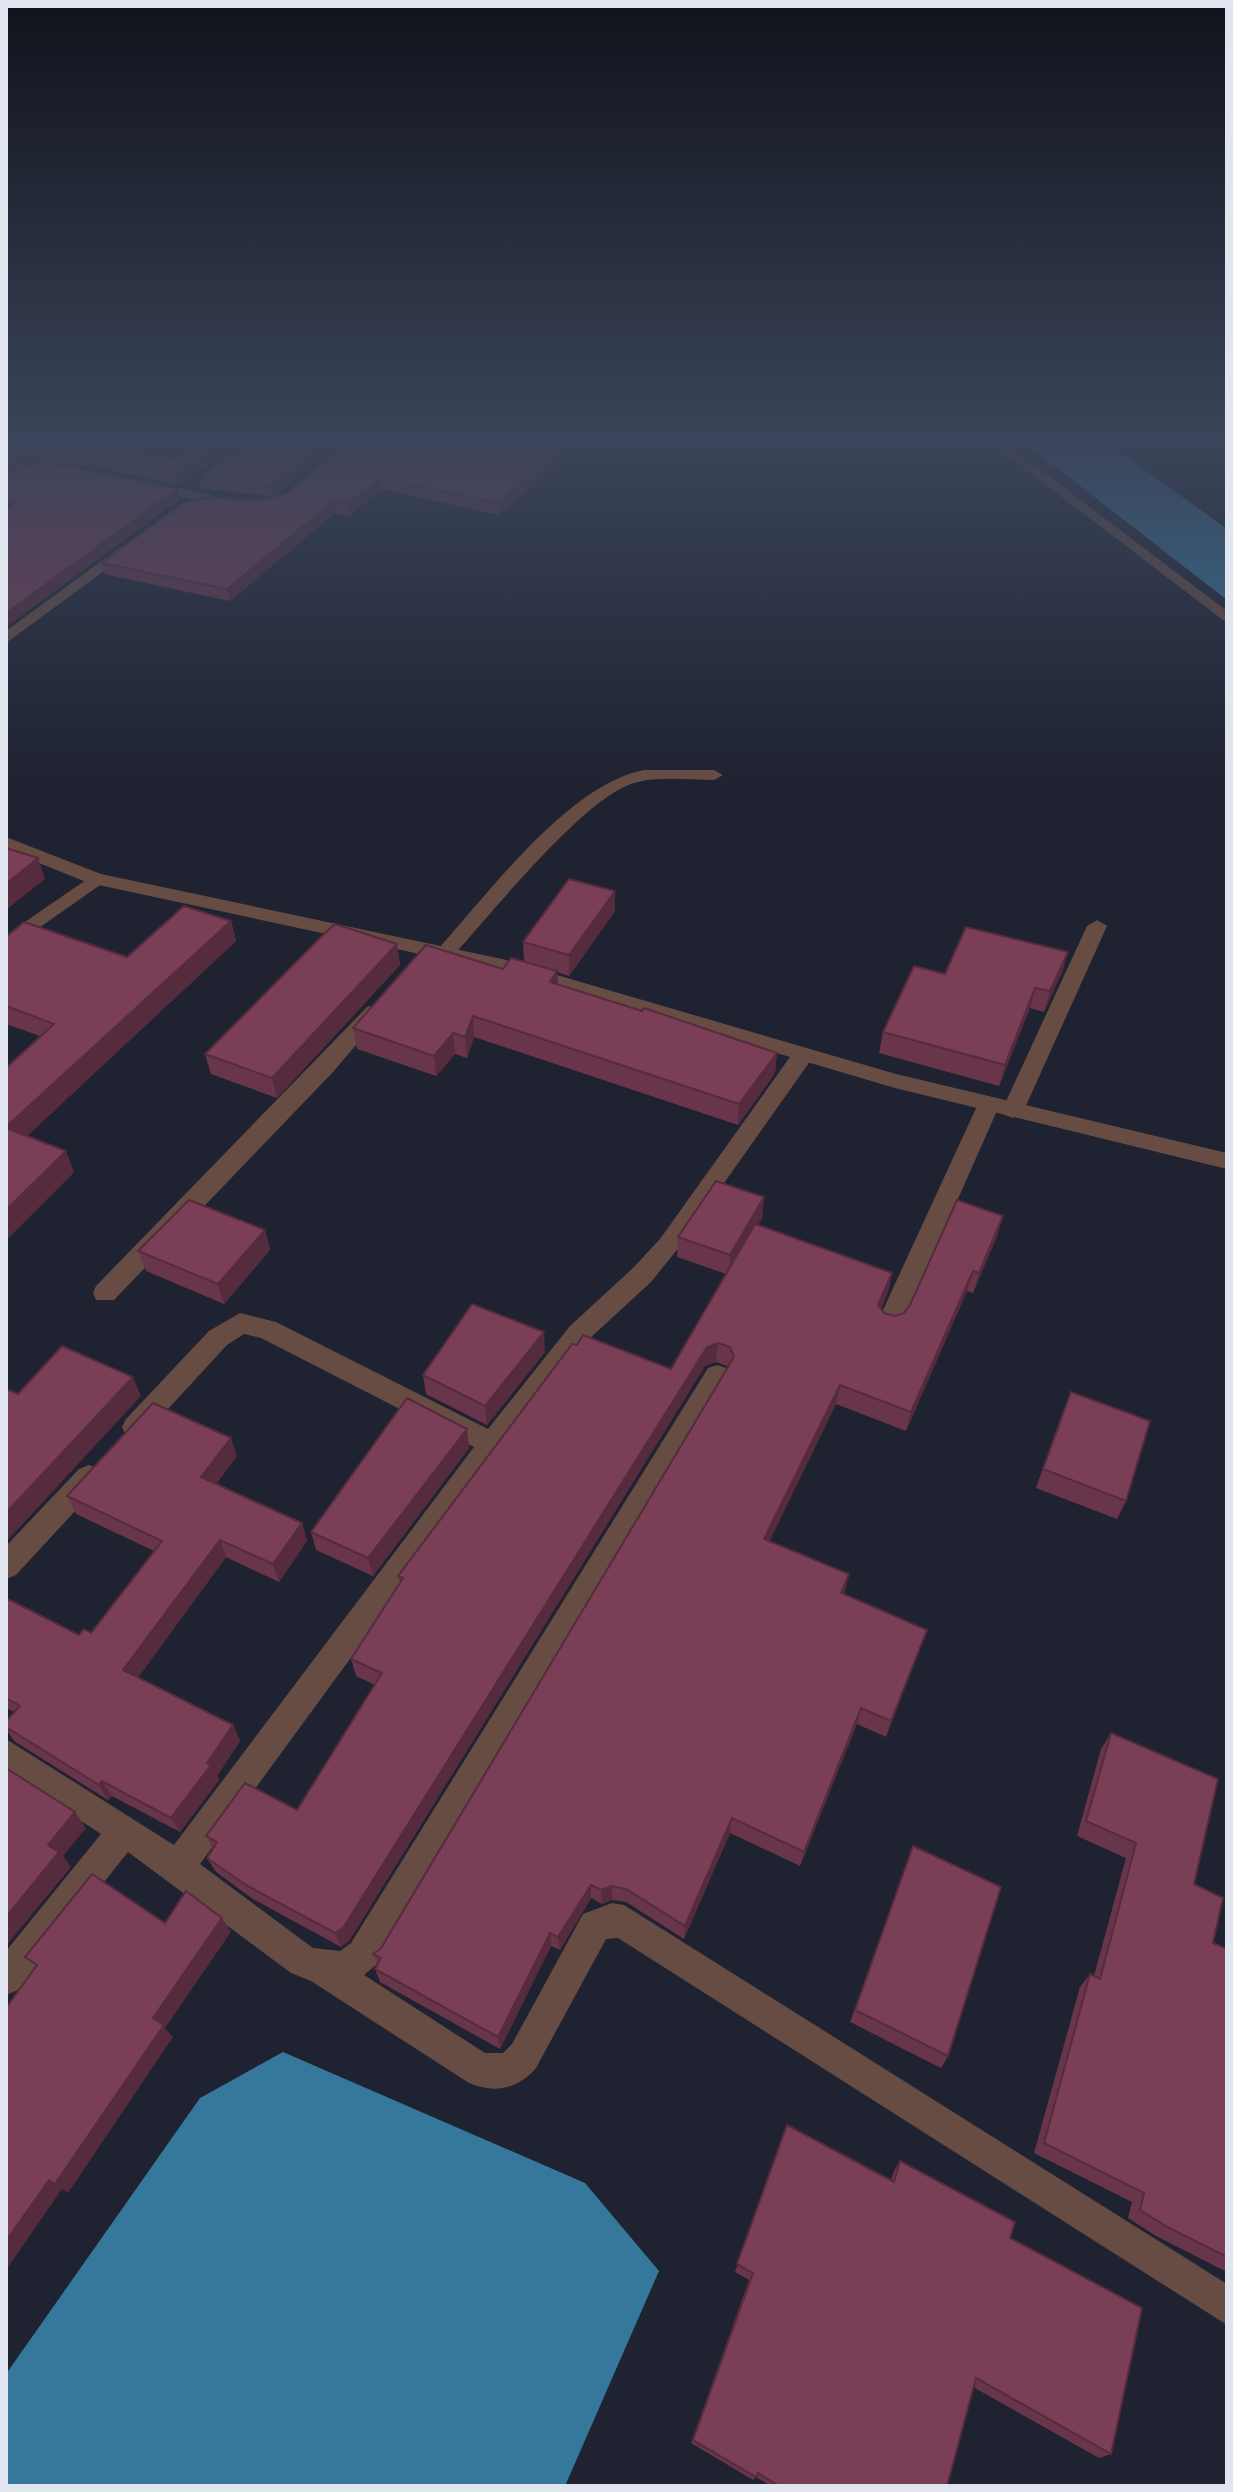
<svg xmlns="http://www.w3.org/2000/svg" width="1233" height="2492" font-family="'Source Serif 4',serif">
<rect width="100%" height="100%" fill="#1e2231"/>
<g fill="#35789c">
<polygon points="1016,436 1098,436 1227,529 1227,600"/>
<polygon points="283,2052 585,2183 659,2271 565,2486 6,2486 6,2374 200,2098"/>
</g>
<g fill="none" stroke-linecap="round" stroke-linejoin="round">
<g fill="#674c43" fill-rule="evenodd">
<polygon points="982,436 996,436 1227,611 1227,623"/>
<polygon points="145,481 211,495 213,498 206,502 140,488 138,485"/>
<polygon points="122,546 134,549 6,643 6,631"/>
<path d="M 644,770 L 714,770 L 723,775 L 714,780 C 688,780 659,776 634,783 C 584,797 490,916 452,957 L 438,957 L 435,953 L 438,949 C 489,893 569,784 644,770 Z"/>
<polygon points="96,873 103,875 103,883 6,951 6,935"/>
<polygon points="1097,920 1107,926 1024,1110 1013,1118 1005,1115 1002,1110 1087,926"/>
<polygon points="374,1005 384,1012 333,1072 114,1300 96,1300 93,1293 96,1286 367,1007"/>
<path d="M 803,1048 L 811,1050 L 814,1055 L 811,1060 L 676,1251 L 651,1282 L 588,1340 L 546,1391 L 200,1864 L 313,1948 L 340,1951 L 351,1943 L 708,1368 L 717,1365 L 726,1368 L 730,1375 L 726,1382 L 383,1959 L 364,1975 L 485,2053 L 503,2053 L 512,2044 L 583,1914 L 612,1903 L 624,1905 L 1227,2284 L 1227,2325 L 618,1938 L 606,1939 L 536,2068 C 518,2089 495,2094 469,2083 L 311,1981 L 291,1973 L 128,1852 L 18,1990 L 6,1995 L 6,1951 L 101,1834 L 6,1772 L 6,1739 L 174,1845 L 474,1447 L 261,1338 L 244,1334 L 227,1345 L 144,1435 L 135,1438 L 126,1435 L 122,1427 L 126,1419 L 209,1331 L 240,1313 L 276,1322 L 488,1429 L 570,1326 L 633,1268 L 660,1239 L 795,1050 Z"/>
<polygon points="989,1096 1000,1104 903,1323 899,1330 890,1333 881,1330 877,1323 978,1104"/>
<polygon points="89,1465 99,1469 103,1477 99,1485 16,1575 6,1579 6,1546 79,1469"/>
</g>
<polygon fill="#674c43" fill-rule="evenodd" points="6,837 101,874 502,959 896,1074 1227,1153 1227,1169 895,1088 499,971 89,883 6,850"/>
</g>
<g fill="#69354b">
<polygon points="6,436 173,460 212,436 178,485 93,466 48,463 26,466 6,472"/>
<polygon points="346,436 273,496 201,489 199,478"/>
<polygon points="357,436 508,465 390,436 514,436 514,440 563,461 499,515 381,489 350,516 335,513 230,601 104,574 101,563 263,500 285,494"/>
<polygon points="615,891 615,911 569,976 557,972 558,984 777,1053 775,1073 738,1125 474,1037 467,1058 455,1054 436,1076 357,1049 353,1028 524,961 523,942"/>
<polygon points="231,921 236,941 27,1136 74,1172 8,1238 6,1237 6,1068 40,1036 6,1024 6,937 127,957"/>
<polygon points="397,944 400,965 277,1098 211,1074 205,1054"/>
<polygon points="1068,952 1062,972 1044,1012 1030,1008 999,1086 879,1053 883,1032 945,974"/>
<polygon points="764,1197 762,1218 758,1224 892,1273 888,1292 881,1309 884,1313 895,1316 904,1313 1003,1216 997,1236 973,1293 967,1291 906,1431 836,1404 769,1541 844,1594 927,1630 886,1737 857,1724 800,1866 730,1833 684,1939 626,1902 612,1900 602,1904 591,1898 560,1950 551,1946 500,2049 380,1982 375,1969 378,1965 373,1954 381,1948 729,1367 716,1362 705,1366 349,1941 341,1947 253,1899 216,1872 207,1858 213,1849 206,1836 297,1810 375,1685 356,1676 351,1659 400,1584 398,1576 671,1369 726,1274 677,1257 678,1237"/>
<polygon points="265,1230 270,1250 224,1304 146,1271 138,1251"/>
<polygon points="545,1352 487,1425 426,1394 423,1375"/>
<polygon points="1063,1411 1126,1501 1117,1519 1036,1488"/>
<polygon points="469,1448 373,1576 316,1550 311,1532"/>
<polygon points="237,1456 216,1484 302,1523 307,1541 279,1582 226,1557 138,1677 233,1725 240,1741 217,1776 219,1780 180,1832 112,1796 108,1800 14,1741 6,1729 6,1721 14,1712 6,1708 6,1598 79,1635 91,1633 154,1551 76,1514 67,1496"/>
<polygon points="1111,1733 1194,1884 1213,1943 1227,1949 1227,2272 1156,2236 1128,2218 1132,2202 1034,2153 1080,1987 1090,1974 1094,1976 1126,1858 1077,1836 1101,1749"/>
<polygon points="913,1846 948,2056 941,2068 850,2022"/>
<polygon points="787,2125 891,2180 894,2171 900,2161 1010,2238 1111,2454 1099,2458 973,2387 947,2486 771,2486 756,2477 753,2480 691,2443 749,2280 735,2272"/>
</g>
<g fill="#552b3d">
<polygon points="235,436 253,436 178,485 176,474"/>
<polygon points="332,436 346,436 273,496 271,485"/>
<polygon points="563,450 563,461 499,515 499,503"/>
<polygon points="45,452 48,463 26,466 6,472 6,460 23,455"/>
<polygon points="380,478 381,489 350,516 348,504"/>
<polygon points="177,489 179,500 6,627 6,613"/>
<polygon points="333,502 335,513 230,601 227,589"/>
<polygon points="38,858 45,879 6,910 6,884"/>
<polygon points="615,891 615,911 569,976 569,955"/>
<polygon points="231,921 236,941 14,1148 6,1127"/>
<polygon points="397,944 400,965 277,1098 272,1078"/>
<polygon points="1068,952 1062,972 1044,1012 1050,991"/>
<polygon points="557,971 558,992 550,982"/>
<polygon points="1035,988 1030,1008 999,1086 1005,1065"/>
<polygon points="473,1016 474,1037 467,1058 465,1037"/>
<polygon points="453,1033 455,1054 436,1076 434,1056"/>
<polygon points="777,1053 775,1073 738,1125 739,1104"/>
<polygon points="66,1151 74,1172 8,1238 6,1233 6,1210"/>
<polygon points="764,1197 762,1218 729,1275 730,1255"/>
<polygon points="1003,1216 997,1236 973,1293 979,1273"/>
<polygon points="265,1230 270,1250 224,1304 218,1284"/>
<polygon points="973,1271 967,1291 906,1431 911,1412"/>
<polygon points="892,1273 888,1292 874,1324 878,1305"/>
<polygon points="544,1332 545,1352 487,1425 485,1406"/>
<polygon points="718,1343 716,1362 705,1366 349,1941 341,1947 335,1933 707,1347"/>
<polygon points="133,1377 141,1396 6,1542 6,1513"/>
<polygon points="840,1385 836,1404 762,1557 764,1539"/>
<polygon points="467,1429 469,1448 373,1576 368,1558"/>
<polygon points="231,1438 237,1456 207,1495 201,1477"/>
<polygon points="302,1523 307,1541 279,1582 273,1564"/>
<polygon points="220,1540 226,1557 132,1686 123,1670"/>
<polygon points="849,1574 845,1592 837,1610 841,1593"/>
<polygon points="927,1630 921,1647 886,1737 891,1721"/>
<polygon points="861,1708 857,1724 800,1866 804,1852"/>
<polygon points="233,1725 240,1741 217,1776 219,1780 180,1832 171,1818"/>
<polygon points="102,1781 112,1796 108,1800 99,1785"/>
<polygon points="75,1812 86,1828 63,1856 71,1867 6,1946 6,1917 48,1845"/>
<polygon points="732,1818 730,1833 684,1939 685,1926"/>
<polygon points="591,1885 591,1898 560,1950 558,1937"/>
<polygon points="612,1886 612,1900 602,1904 601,1890"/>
<polygon points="222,1918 231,1932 165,2028 173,2037 68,2193 62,2189 6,2270 6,2241 153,2018"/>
<polygon points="550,1933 551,1946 500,2049 498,2037"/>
</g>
<g fill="#7a3e57" stroke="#552b3d" stroke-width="2">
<polygon points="6,436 62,436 173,460 212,436 235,436 176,474 90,455 45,452 23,455 6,460"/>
<polygon points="262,436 332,436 271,485 199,478"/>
<polygon points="357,436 378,436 508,465 518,457 433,436 511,436 507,439 563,450 499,503 380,478 348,504 333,502 227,589 101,563 183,503 205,498 263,500 285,494"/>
<polygon points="56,464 177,489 6,613 6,509 14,504 6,502 6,474 31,465"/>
<polygon points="6,848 38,858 6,884"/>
<polygon points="569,879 615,891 569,955 523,942"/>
<polygon points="184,906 231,921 6,1127 6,1068 54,1024 6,1006 6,937 24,922 127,957"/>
<polygon points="335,924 397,944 272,1078 205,1054 322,936"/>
<polygon points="966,927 1068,952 1050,991 1035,988 1005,1065 883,1032 914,966 945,974"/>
<polygon points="426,945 503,969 511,958 557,971 550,982 642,1011 644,1008 777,1053 739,1104 473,1016 465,1037 453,1033 434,1056 353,1028"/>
<polygon points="6,1128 66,1151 6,1210"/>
<polygon points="716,1181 764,1197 730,1255 678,1237"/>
<polygon points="189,1200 265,1230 218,1284 138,1251"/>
<polygon points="957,1200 1003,1216 979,1273 973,1271 911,1412 840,1385 764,1539 849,1574 841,1593 927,1630 891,1721 861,1708 804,1852 732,1818 685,1926 626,1889 612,1886 601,1890 591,1885 558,1937 550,1933 498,2037 375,1969 381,1958 373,1954 381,1948 734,1357 730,1347 718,1343 707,1347 343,1928 335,1933 246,1885 207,1858 217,1842 206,1836 245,1783 297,1810 382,1673 351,1659 403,1578 398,1576 572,1344 577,1345 583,1335 671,1369 755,1224 892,1273 878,1305 884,1313 895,1316 904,1313 910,1305"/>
<polygon points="472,1304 544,1332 485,1406 423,1375"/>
<polygon points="62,1346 133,1377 6,1513 6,1389 18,1394"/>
<polygon points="1071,1392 1150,1421 1126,1501 1043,1469"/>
<polygon points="407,1398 467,1429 368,1558 311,1532"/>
<polygon points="153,1403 231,1438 201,1477 302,1523 273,1564 220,1540 123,1670 233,1725 207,1763 211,1765 171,1818 102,1781 99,1785 6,1727 6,1721 20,1706 6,1698 6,1598 79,1635 84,1629 91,1633 162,1541 67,1496"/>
<polygon points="1111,1733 1218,1779 1194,1884 1223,1898 1213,1943 1227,1949 1227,2257 1169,2228 1140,2210 1144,2193 1044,2143 1090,1974 1100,1979 1136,1843 1086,1821"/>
<polygon points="6,1768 75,1812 48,1845 59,1852 6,1917"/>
<polygon points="913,1846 1001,1887 948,2056 855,2010"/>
<polygon points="92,1874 165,1923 186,1891 222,1918 153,2018 164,2025 55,2184 49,2180 6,2241 6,2008 37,1965 25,1957"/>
<polygon points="787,2125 894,2182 900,2161 1015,2222 1010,2238 1142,2308 1111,2454 976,2378 947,2486 779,2486 758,2473 756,2477 693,2440 753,2273 737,2264"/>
</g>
<linearGradient id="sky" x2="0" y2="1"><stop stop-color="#10131b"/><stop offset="0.56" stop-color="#3b445a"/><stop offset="1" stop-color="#3b445a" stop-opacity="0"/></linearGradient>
<rect width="1233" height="785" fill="url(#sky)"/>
<rect width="1233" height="2492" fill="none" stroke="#e1e5ef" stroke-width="16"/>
</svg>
